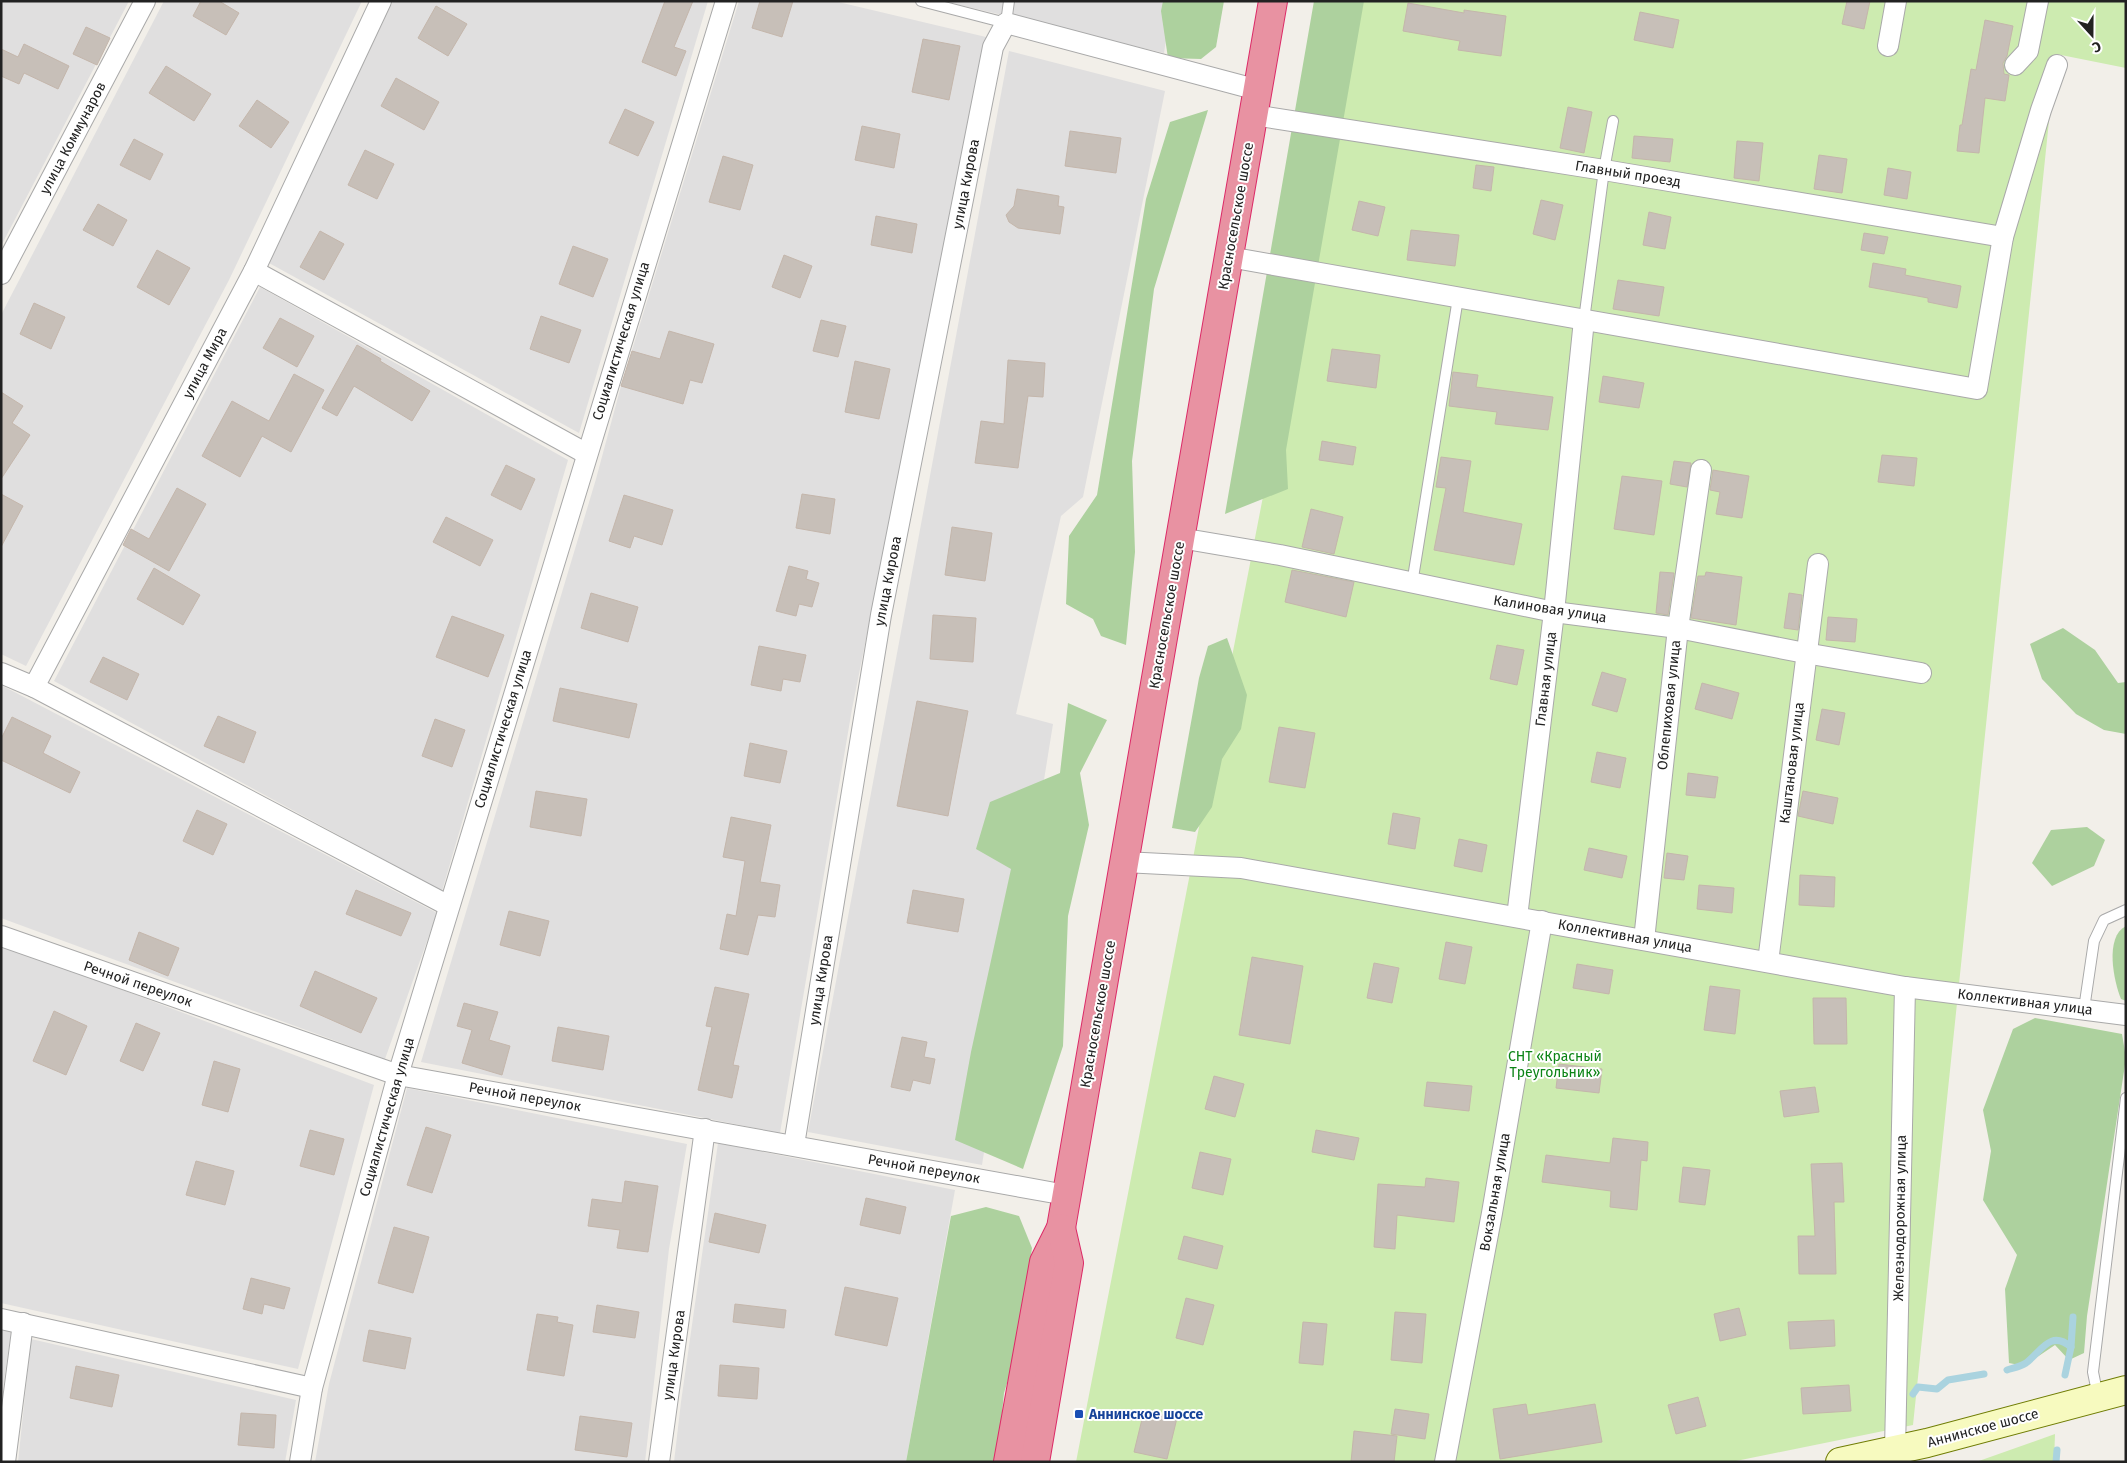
<svg xmlns="http://www.w3.org/2000/svg" width="2127" height="1463" font-family="'Fira Sans',sans-serif">
<rect width="100%" height="100%" fill="#f2efe9"/>
<g fill="#e0dfdf">
<polygon points="1,1 129,1 1,246"/>
<polygon points="164,1 362,1 229,280 26,666 1,654 1,315"/>
<polygon points="393,1 708,1 579,433 269,263"/>
<polygon points="739,1 834,1 986,37 852,709 780,1133 421,1062 596,479 621,386"/>
<polygon points="943,1 1172,1 1164,53"/>
<polygon points="1009,51 1165,91 1083,497 1061,516 1016,714 1053,724 982,1165 808,1132"/>
<polygon points="260,287 568,460 442,891 54,681"/>
<polygon points="1,685 437,913 385,1059 1,918"/>
<polygon points="1,944 374,1085 298,1369 1,1303"/>
<polygon points="407,1088 687,1144 669,1249 645,1462 315,1462 329,1384"/>
<polygon points="718,1143 955,1190 906,1462 674,1462 681,1402"/>
<polygon points="1,1330 11,1332 1,1403"/>
<polygon points="31,1339 296,1400 285,1462 18,1462"/>
</g>
<g fill="#cdebb0">
<polygon points="1359,1 2126,1 2126,68 2056,54 1913,1425 1731,1462 1076,1462"/>
<polygon points="2055,1434 2054,1462 1976,1462"/>
</g>
<g fill="#add19e">
<polygon points="1163,1 1224,1 1216,47 1201,59 1168,58 1161,11"/>
<polygon points="1314,1 1364,1 1286,450 1288,489 1225,514"/>
<polygon points="1208,110 1154,289 1132,461 1135,552 1126,645 1101,636 1093,619 1066,604 1069,536 1097,495 1146,199 1170,122"/>
<polygon points="2063,628 2095,650 2118,683 2126,682 2126,734 2104,730 2076,714 2042,679 2030,644"/>
<polygon points="1227,638 1247,695 1241,729 1222,759 1212,807 1195,832 1172,828 1199,678 1208,646"/>
<polygon points="1068,703 1107,720 1080,773 1089,825 1068,916 1063,1046 1023,1169 955,1140 971,1052 1011,869 976,849 990,802 1060,773"/>
<polygon points="2087,827 2105,840 2094,866 2052,886 2032,863 2051,830"/>
<path d="M 2126,926 L 2126,1001 L 2121,999 C 2114,982 2104,937 2126,926 Z"/>
<polygon points="2035,1018 2122,1034 2126,1058 2087,1316 2084,1353 2069,1360 2055,1345 2024,1366 2009,1363 2005,1289 2017,1255 1983,1200 1991,1151 1983,1110 2013,1029"/>
<polygon points="986,1207 1019,1216 1032,1248 1019,1344 1004,1393 997,1462 906,1462 951,1216"/>
</g>
<g fill="none" stroke-linecap="round" stroke-linejoin="round">
<g stroke="#aad3df" stroke-width="7">
<path d="M 2007,1370 C 2013,1368 2020,1367 2026,1363 C 2041,1352 2050,1329 2071,1347"/>
<polyline points="2065,1375 2071,1347 2073,1317"/>
<polyline points="1913,1394 1918,1387 1937,1389 1948,1380 1984,1374"/>
<polyline points="2056,1462 2057,1450"/>
</g>
</g>
<g fill="#c7bfb8" stroke="#c4b6ab">
<polygon points="201,1 219,1 239,13 226,35 193,16"/>
<polygon points="665,1 693,1 674,47 686,51 676,76 642,62"/>
<polygon points="760,1 793,1 782,37 752,28"/>
<polygon points="1847,1 1870,1 1864,29 1842,24"/>
<polygon points="1408,3 1464,13 1464,10 1506,16 1501,56 1458,50 1460,41 1403,31"/>
<polygon points="436,6 467,24 448,56 418,38"/>
<polygon points="1640,12 1679,20 1673,48 1634,40"/>
<polygon points="1985,20 2013,26 2007,56 2003,63 2004,74 2009,75 2005,101 1985,98 1979,153 1957,151 1960,125 1962,125 1971,69 1976,70"/>
<polygon points="86,27 110,38 97,65 73,54"/>
<polygon points="923,39 960,46 949,100 912,92"/>
<polygon points="24,44 69,66 58,89 24,73 19,84 1,76 1,49 18,57"/>
<polygon points="166,66 211,94 194,121 149,93"/>
<polygon points="396,78 439,102 424,130 381,106"/>
<polygon points="257,100 289,122 271,148 239,126"/>
<polygon points="1568,107 1592,112 1584,153 1560,148"/>
<polygon points="625,109 654,122 638,156 609,143"/>
<polygon points="862,126 900,134 894,168 855,160"/>
<polygon points="1070,131 1121,138 1116,173 1065,166"/>
<polygon points="1634,136 1673,139 1670,162 1632,158"/>
<polygon points="134,139 163,154 150,180 120,165"/>
<polygon points="1737,141 1763,143 1759,181 1734,178"/>
<polygon points="365,150 394,164 377,199 348,185"/>
<polygon points="1819,155 1847,159 1842,193 1814,189"/>
<polygon points="723,156 753,165 740,210 709,202"/>
<polygon points="1476,165 1494,167 1491,191 1473,188"/>
<polygon points="1888,168 1911,172 1907,199 1884,195"/>
<polygon points="1017,189 1059,196 1058,206 1064,207 1060,234 1018,228 1009,222 1006,215 1014,206"/>
<polygon points="1541,200 1563,205 1555,240 1533,234"/>
<polygon points="1359,201 1385,207 1378,236 1352,230"/>
<polygon points="98,204 127,220 113,246 83,230"/>
<polygon points="1649,212 1671,217 1665,249 1643,245"/>
<polygon points="876,216 917,224 912,253 871,245"/>
<polygon points="1411,230 1459,235 1455,266 1407,260"/>
<polygon points="320,231 344,244 324,280 300,267"/>
<polygon points="1864,233 1888,237 1884,254 1861,250"/>
<polygon points="573,246 608,259 593,297 559,284"/>
<polygon points="157,250 190,268 169,305 137,287"/>
<polygon points="784,255 812,266 800,298 772,287"/>
<polygon points="1873,263 1906,269 1905,275 1961,286 1957,308 1928,302 1928,298 1869,287"/>
<polygon points="1618,280 1664,287 1659,316 1613,309"/>
<polygon points="34,303 65,317 51,349 20,334"/>
<polygon points="541,316 581,330 569,363 530,349"/>
<polygon points="280,318 314,336 297,367 263,348"/>
<polygon points="821,320 846,326 838,357 813,351"/>
<polygon points="669,331 714,344 702,383 690,380 683,404 621,386 632,351 660,359"/>
<polygon points="357,345 381,359 380,361 430,391 412,421 354,386 337,416 322,408"/>
<polygon points="1332,349 1380,355 1376,388 1327,381"/>
<polygon points="1008,360 1045,363 1043,397 1028,396 1018,468 975,463 981,421 1004,424"/>
<polygon points="855,361 890,369 879,419 845,412"/>
<polygon points="1453,372 1478,375 1476,387 1553,397 1548,430 1495,424 1497,412 1449,406"/>
<polygon points="294,374 324,390 291,452 262,436 240,477 202,456 232,401 269,421"/>
<polygon points="1603,376 1644,383 1639,408 1599,402"/>
<polygon points="1,392 23,406 12,423 30,435 1,479"/>
<polygon points="1322,441 1356,447 1353,465 1319,460"/>
<polygon points="1882,455 1917,458 1914,486 1878,482"/>
<polygon points="1441,457 1471,461 1463,512 1522,524 1514,565 1434,550 1446,488 1436,487"/>
<polygon points="1674,461 1691,463 1687,487 1670,484"/>
<polygon points="506,465 535,479 521,510 491,495"/>
<polygon points="1713,470 1749,476 1742,518 1716,514 1720,492 1710,490"/>
<polygon points="1622,476 1662,481 1654,535 1614,529"/>
<polygon points="177,488 206,504 169,571 123,545 131,529 149,539"/>
<polygon points="1,494 23,506 1,547"/>
<polygon points="802,494 835,499 830,534 796,528"/>
<polygon points="624,495 673,510 662,545 634,536 630,548 609,541"/>
<polygon points="1311,509 1343,517 1334,554 1302,547"/>
<polygon points="446,517 493,540 480,566 433,542"/>
<polygon points="952,527 992,533 985,581 945,575"/>
<polygon points="789,566 808,571 806,579 819,583 812,607 799,604 796,616 776,611"/>
<polygon points="154,568 200,595 183,625 137,599"/>
<polygon points="1292,570 1354,582 1346,617 1285,602"/>
<polygon points="1660,572 1674,573 1668,615 1656,613"/>
<polygon points="1706,572 1742,577 1736,625 1691,618 1698,576 1705,576"/>
<polygon points="591,593 638,607 628,642 581,628"/>
<polygon points="1789,593 1802,595 1798,630 1784,628"/>
<polygon points="933,615 976,618 973,662 930,659"/>
<polygon points="452,616 504,635 488,677 436,657"/>
<polygon points="1828,617 1857,619 1855,642 1826,640"/>
<polygon points="1497,645 1524,650 1517,685 1490,679"/>
<polygon points="759,646 806,655 800,682 783,679 781,691 751,685"/>
<polygon points="103,657 139,674 127,700 90,682"/>
<polygon points="1602,672 1626,679 1617,712 1592,705"/>
<polygon points="1702,683 1739,693 1732,719 1695,709"/>
<polygon points="560,688 637,704 629,738 553,721"/>
<polygon points="917,701 968,711 948,816 897,806"/>
<polygon points="1822,709 1845,713 1839,745 1816,740"/>
<polygon points="218,716 256,732 244,763 204,746"/>
<polygon points="12,717 51,736 43,753 80,772 70,793 1,760 1,739"/>
<polygon points="435,719 465,730 452,767 422,756"/>
<polygon points="1279,727 1315,733 1305,788 1269,782"/>
<polygon points="750,743 787,751 780,783 744,776"/>
<polygon points="1597,752 1626,758 1620,788 1591,782"/>
<polygon points="1688,773 1718,777 1715,798 1686,795"/>
<polygon points="536,791 587,799 581,836 530,827"/>
<polygon points="1803,791 1838,798 1833,824 1798,816"/>
<polygon points="197,810 227,824 213,855 183,841"/>
<polygon points="1393,813 1420,818 1415,849 1388,844"/>
<polygon points="731,817 771,825 760,882 780,885 775,917 758,915 748,955 720,949 727,914 736,916 745,861 723,857"/>
<polygon points="1459,839 1487,845 1482,872 1454,866"/>
<polygon points="1589,848 1627,856 1622,878 1584,870"/>
<polygon points="1667,853 1688,856 1684,880 1664,878"/>
<polygon points="1800,875 1835,877 1834,907 1799,905"/>
<polygon points="1699,885 1734,888 1732,913 1697,909"/>
<polygon points="356,890 411,913 401,936 346,914"/>
<polygon points="913,890 964,899 958,932 907,923"/>
<polygon points="509,911 549,921 540,956 500,945"/>
<polygon points="139,932 179,948 168,976 129,960"/>
<polygon points="1446,942 1472,947 1465,984 1439,979"/>
<polygon points="1252,957 1303,966 1290,1044 1239,1035"/>
<polygon points="1374,963 1399,968 1392,1003 1367,998"/>
<polygon points="1577,964 1613,970 1609,994 1573,988"/>
<polygon points="315,971 377,998 361,1033 300,1006"/>
<polygon points="1710,986 1740,990 1735,1034 1704,1030"/>
<polygon points="715,987 749,994 733,1065 739,1066 732,1098 698,1090 712,1027 706,1026"/>
<polygon points="1813,998 1846,998 1847,1044 1814,1044"/>
<polygon points="464,1003 498,1012 489,1040 510,1046 502,1075 462,1063 472,1030 457,1026"/>
<polygon points="54,1011 87,1026 66,1075 33,1061"/>
<polygon points="136,1023 160,1033 143,1071 120,1061"/>
<polygon points="558,1027 609,1036 603,1070 552,1061"/>
<polygon points="902,1037 927,1042 924,1057 935,1059 930,1084 913,1080 910,1091 891,1087"/>
<polygon points="214,1061 240,1069 228,1112 202,1105"/>
<polygon points="1559,1064 1602,1069 1599,1093 1556,1088"/>
<polygon points="1214,1076 1244,1084 1235,1117 1205,1109"/>
<polygon points="1427,1082 1472,1086 1469,1111 1424,1106"/>
<polygon points="1815,1087 1819,1112 1784,1117 1780,1091"/>
<polygon points="426,1127 451,1135 432,1193 407,1185"/>
<polygon points="310,1130 344,1139 334,1175 300,1166"/>
<polygon points="1316,1130 1359,1138 1354,1160 1312,1152"/>
<polygon points="1613,1138 1648,1142 1647,1161 1641,1160 1637,1210 1610,1207 1611,1191 1542,1182 1546,1155 1610,1163"/>
<polygon points="1200,1152 1231,1159 1223,1195 1192,1188"/>
<polygon points="196,1161 234,1171 225,1205 186,1195"/>
<polygon points="1842,1163 1844,1202 1834,1202 1836,1274 1799,1274 1798,1236 1815,1236 1811,1164"/>
<polygon points="1683,1167 1710,1170 1705,1205 1679,1202"/>
<polygon points="1426,1178 1459,1182 1454,1222 1397,1215 1395,1249 1374,1247 1378,1184 1425,1187"/>
<polygon points="625,1181 658,1186 648,1252 617,1248 620,1230 588,1226 592,1199 622,1203"/>
<polygon points="866,1198 906,1207 900,1234 860,1225"/>
<polygon points="715,1213 766,1225 759,1253 709,1242"/>
<polygon points="394,1227 429,1237 413,1293 378,1283"/>
<polygon points="1184,1236 1223,1246 1217,1269 1178,1259"/>
<polygon points="251,1278 290,1288 284,1309 264,1304 262,1314 243,1309"/>
<polygon points="845,1287 898,1298 887,1346 835,1335"/>
<polygon points="1186,1298 1214,1305 1203,1345 1176,1338"/>
<polygon points="735,1304 786,1310 784,1328 733,1322"/>
<polygon points="597,1305 639,1312 635,1338 593,1332"/>
<polygon points="1739,1308 1746,1335 1720,1341 1714,1314"/>
<polygon points="1395,1312 1426,1314 1422,1363 1391,1360"/>
<polygon points="537,1314 558,1317 557,1322 573,1325 564,1376 527,1370"/>
<polygon points="1834,1320 1835,1346 1790,1349 1788,1322"/>
<polygon points="1303,1322 1327,1324 1323,1365 1299,1363"/>
<polygon points="369,1330 411,1338 405,1369 363,1361"/>
<polygon points="720,1365 759,1368 757,1399 718,1396"/>
<polygon points="76,1366 119,1375 112,1407 70,1398"/>
<polygon points="1849,1385 1851,1411 1803,1414 1801,1388"/>
<polygon points="1698,1397 1706,1426 1676,1434 1668,1405"/>
<polygon points="1526,1404 1528,1415 1595,1404 1602,1442 1500,1459 1493,1409"/>
<polygon points="1395,1409 1429,1414 1425,1439 1391,1434"/>
<polygon points="1144,1411 1177,1418 1167,1459 1134,1452"/>
<polygon points="241,1413 276,1415 274,1448 238,1445"/>
<polygon points="580,1416 632,1423 627,1457 575,1450"/>
<polygon points="1354,1431 1397,1436 1394,1462 1351,1462"/>
</g>
<g fill="none" stroke-linecap="round" stroke-linejoin="round">
<g stroke="#a9a9a9" stroke-width="12">
<g id="lane">
<polyline points="921,1 1006,23 1009,1"/>
<polyline points="1584,320 1604,170 1613,121"/>
<polyline points="1412,584 1458,298"/>
<polyline points="2084,1009 2094,941 2104,920 2126,910"/>
<polyline points="2098,1397 2093,1372 2126,1098"/>
</g>
</g>
<g stroke="#a9a9a9" stroke-width="22">
<g id="street">
<polyline points="1888,46 1896,1"/>
<polyline points="2015,65 2028,51 2038,1"/>
<polyline points="1254,115 1604,170 2003,237"/>
<polyline points="1229,257 1977,389 2003,237 2041,110 2057,65"/>
<polyline points="254,271 587,454"/>
<polyline points="1,274 145,1"/>
<polyline points="1180,538 1280,555 1554,612 1678,628 1805,653 1921,673"/>
<polyline points="1,673 34,687 254,271 381,1"/>
<polyline points="34,687 449,906"/>
<polyline points="1124,862 1241,868 1905,987 2126,1015"/>
<polyline points="1517,917 1554,612 1584,320"/>
<polyline points="1,936 398,1075 1066,1195"/>
<polyline points="1644,940 1678,628 1701,470"/>
<polyline points="1768,962 1818,564"/>
<polyline points="794,1145 881,615 993,47 1006,23 1258,90"/>
<polyline points="1,1319 312,1388"/>
<polyline points="1895,1450 1905,987"/>
<polyline points="5,1462 23,1323"/>
<polyline points="300,1462 312,1388 398,1075 726,1"/>
<polyline points="659,1462 705,1129"/>
<polyline points="1445,1462 1492,1213 1542,921"/>
</g>
</g>
<g stroke="#707d05" stroke-width="30">
<polyline id="secondary" points="1840,1462 1927,1443 2126,1390"/>
</g>
<g stroke="#dc2a67" stroke-width="30">
<g id="highway">
<polyline points="1008,1462 1044,1262 1061,1228 1273,1"/>
<polyline points="1035,1462 1069,1263 1061,1228"/>
</g>
</g>
<use href="#lane" stroke="#fff" stroke-width="10"/>
<use href="#street" stroke="#fff" stroke-width="20"/>
<use href="#secondary" stroke="#f7fabf" stroke-width="28"/>
<use href="#highway" stroke="#e892a2" stroke-width="28"/>
</g>
<rect fill="#1a4fb4" stroke="#fff" stroke-width="2" x="1074" y="1409" width="10" height="10" rx="2.5"/>
<g text-anchor="middle" dominant-baseline="central" stroke-width="4" stroke-linejoin="round" paint-order="stroke">
<g font-size="14" fill="#222" stroke="#fff">
<text transform="translate(73 138) rotate(-62)">улица Коммунаров</text>
<text transform="translate(1628 174) rotate(9)">Главный проезд</text>
<text transform="translate(966 184) rotate(-79)">улица Кирова</text>
<text transform="translate(1236 216) rotate(-80)">Красносельское шоссе</text>
<text transform="translate(621 341) rotate(-73)">Социалистическая улица</text>
<text transform="translate(205 363) rotate(-62)">улица Мира</text>
<text transform="translate(888 581) rotate(-79)">улица Кирова</text>
<text transform="translate(1550 609) rotate(9)">Калиновая улица</text>
<text transform="translate(1167 615) rotate(-80)">Красносельское шоссе</text>
<text transform="translate(1546 679) rotate(-83)">Главная улица</text>
<text transform="translate(1669 705) rotate(-84)">Облепиховая улица</text>
<text transform="translate(503 729) rotate(-73)">Социалистическая улица</text>
<text transform="translate(1792 763) rotate(-83)">Каштановая улица</text>
<text transform="translate(1625 936) rotate(10)">Коллективная улица</text>
<text transform="translate(821 980) rotate(-81)">улица Кирова</text>
<text transform="translate(138 984) rotate(19)">Речной переулок</text>
<text transform="translate(2025 1002) rotate(7)">Коллективная улица</text>
<text transform="translate(1098 1014) rotate(-80)">Красносельское шоссе</text>
<text transform="translate(525 1097) rotate(10)">Речной переулок</text>
<text transform="translate(387 1117) rotate(-74)">Социалистическая улица</text>
<text transform="translate(924 1169) rotate(10)">Речной переулок</text>
<text transform="translate(1495 1192) rotate(-80)">Вокзальная улица</text>
<text transform="translate(1900 1218) rotate(-89)">Железнодорожная улица</text>
<text transform="translate(674 1355) rotate(-82)">улица Кирова</text>
<text transform="translate(1983 1428) rotate(-15)">Аннинское шоссе</text>
</g>
<g font-size="14" fill="#0c8416" stroke="#fff">
<text x="1555" y="1056">СНТ «Красный<tspan x="1555" dy="16">Треугольник»</tspan></text>
</g>
<g font-size="14" font-weight="bold" fill="#164399" stroke="#fff" text-anchor="start">
<text x="1089" y="1414">Аннинское шоссе</text>
</g>
</g>
<rect width="2127" height="1463" fill="none" stroke="#222222" stroke-width="5"/>
<g transform="translate(2092 35) rotate(159)" stroke="#ffffff" stroke-width="4" paint-order="stroke">
<path d="M0-4L9 19L0 12L-9 19Z" fill="#222222"/>
<text y="-8" font-size="14" font-weight="bold" text-anchor="middle" fill="#222222">С</text>
</g>
</svg>
